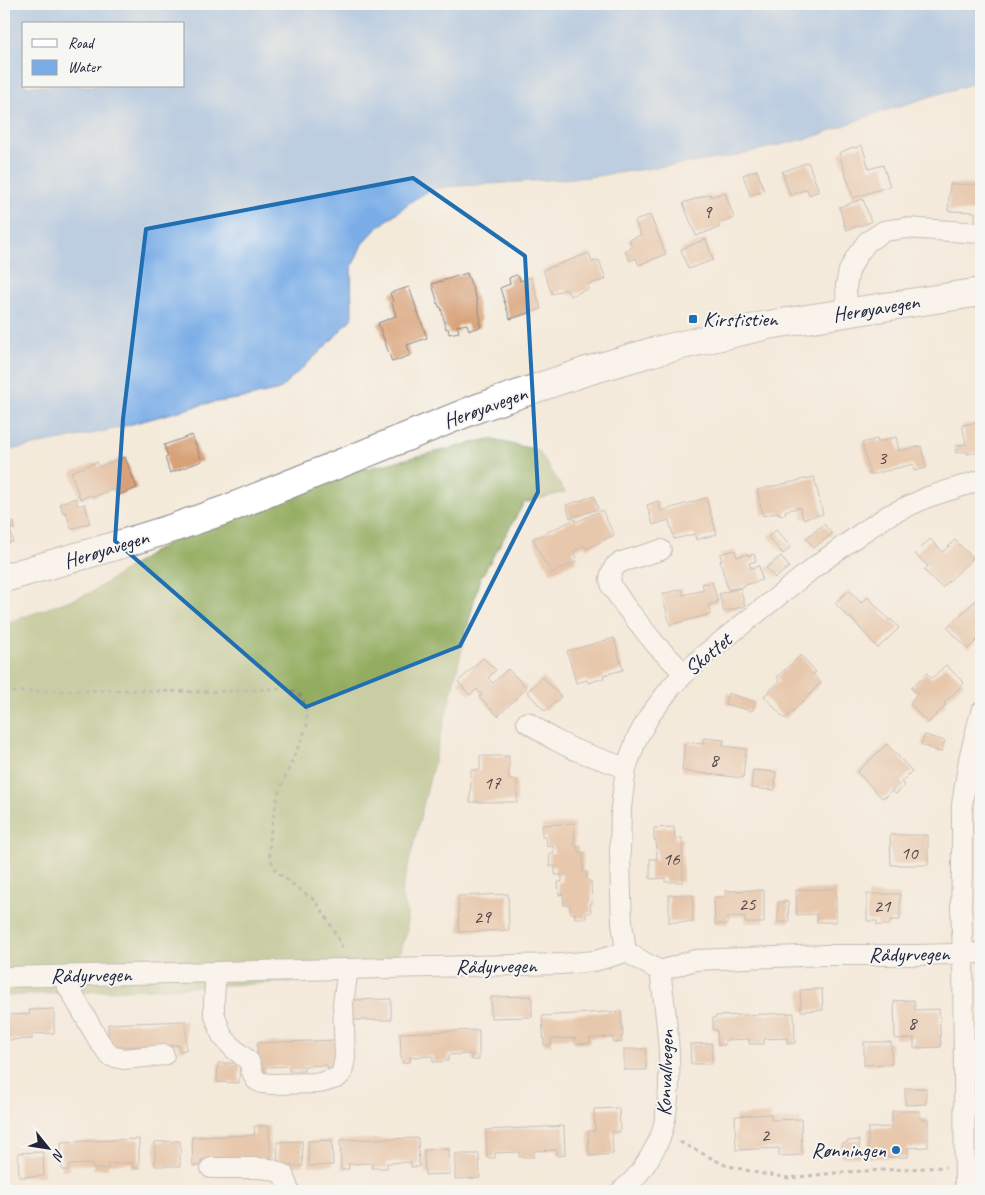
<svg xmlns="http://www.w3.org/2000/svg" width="985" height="1195" font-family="Caveat,sans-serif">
<rect width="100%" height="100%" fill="#f6f6f2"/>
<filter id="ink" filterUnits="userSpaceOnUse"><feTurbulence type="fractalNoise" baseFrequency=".02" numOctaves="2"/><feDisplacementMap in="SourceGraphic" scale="10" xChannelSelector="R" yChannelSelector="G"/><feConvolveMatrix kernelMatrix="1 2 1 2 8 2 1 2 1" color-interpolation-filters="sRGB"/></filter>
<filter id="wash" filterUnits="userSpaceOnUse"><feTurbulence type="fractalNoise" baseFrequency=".0096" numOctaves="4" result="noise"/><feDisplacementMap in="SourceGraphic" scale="20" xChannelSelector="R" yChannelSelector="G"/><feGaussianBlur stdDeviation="1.12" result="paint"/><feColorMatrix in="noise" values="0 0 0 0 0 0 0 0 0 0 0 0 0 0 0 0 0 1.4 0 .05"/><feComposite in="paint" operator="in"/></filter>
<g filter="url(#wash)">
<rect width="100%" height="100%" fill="#f4eada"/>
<polygon fill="#93ac5e" stroke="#5a674c" points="489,439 538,450 565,492 524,503 479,581 401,895 407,912 407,933 400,951 387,966 353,979 4,996 4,624 90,593 232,501"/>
<path fill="#7aade7" stroke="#4e6891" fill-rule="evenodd" d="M 4,4 L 981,4 L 981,81 L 877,113 L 813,137 L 730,157 L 589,177 L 446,187 L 430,190 L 413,200 L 377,228 L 362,244 L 351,269 L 352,318 L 328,344 L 279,390 L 249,397 L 205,404 L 106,431 L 4,451 ZM 24,24 L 184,24 L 184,86 L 24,86 Z"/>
<g id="blocks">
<g fill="#d8a177">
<polygon points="862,145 869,169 883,165 890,186 853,198 839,153 853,147 855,148"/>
<polygon points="808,162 819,191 809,195 807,189 790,195 782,172"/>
<polygon points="757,170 764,191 750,195 743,175"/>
<polygon points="950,184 981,185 981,222 975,222 975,212 948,211"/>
<polygon points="725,192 734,218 718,224 720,227 696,236 683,203 710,194 711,197"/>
<polygon points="863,199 871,222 846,230 839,207"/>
<polygon points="650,215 666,254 639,265 636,258 630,261 625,251 632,248 629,240 641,235 635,221"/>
<polygon points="706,239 713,260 688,269 681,249"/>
<polygon points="589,253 592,262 599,260 606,279 587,285 588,289 570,296 566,289 552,294 543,270"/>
<polygon points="467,273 476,298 481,321 479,322 481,327 469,330 467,324 457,326 459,332 449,334 448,328 446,329 441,307 439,307 432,284"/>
<polygon points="516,275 519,277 520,281 531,277 541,309 510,319 500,288 510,284 509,278"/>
<polygon points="409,287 427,338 407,345 411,355 392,362 378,323 396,316 392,303 393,302 390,293"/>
<polygon points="981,422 981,451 967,454 967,451 956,453 955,446 966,444 962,425"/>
<polygon points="192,435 202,461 170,473 165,458 168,457 164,445"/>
<polygon points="896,437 899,451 921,446 926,468 914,471 913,464 870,475 862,443 877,439 878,442"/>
<polygon points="125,457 137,488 116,496 114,489 93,497 92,495 80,499 71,472 97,462 99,467"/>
<polygon points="814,477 823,514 803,519 800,507 785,511 786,514 779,515 779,512 763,516 757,490"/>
<polygon points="594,496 598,509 570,518 566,505"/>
<polygon points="76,498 78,506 85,504 90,523 71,529 66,512 63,513 60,503"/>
<polygon points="706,498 717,534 696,540 695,534 674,539 669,520 653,525 647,505 658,501 661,511"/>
<polygon points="602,510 614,535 586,549 585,545 573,551 577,561 551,573 546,563 545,564 533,539 575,519 576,522"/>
<polygon points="14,522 15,529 10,529 13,542 4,543 4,524"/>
<polygon points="824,524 832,534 814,548 806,538"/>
<polygon points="776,530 791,547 783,554 768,537"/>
<polygon points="930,539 943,552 955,540 973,558 942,588 924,570 928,566 915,554"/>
<polygon points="735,550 737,557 747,554 748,556 754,554 756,561 749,563 751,568 759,566 762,580 742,586 742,587 728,590 720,561 722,561 720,554"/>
<polygon points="781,556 789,567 775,578 766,568"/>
<polygon points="712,582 718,602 708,605 711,614 670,625 662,594 682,589 683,595 704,590 702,584"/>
<polygon points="740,588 745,606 724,612 719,594"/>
<polygon points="849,590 861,603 868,597 890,621 891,619 899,628 878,648 850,617 849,618 835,603"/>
<polygon points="975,601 981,607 981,636 968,649 947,627"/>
<polygon points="614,638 623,670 603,675 604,678 588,683 587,680 576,683 567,651"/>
<polygon points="801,655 816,672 813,674 821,683 785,719 764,696 780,681 777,677"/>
<polygon points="483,658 496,670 488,678 493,683 508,669 527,688 498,716 479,697 482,695 477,689 470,695 458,682"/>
<polygon points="946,665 964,683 944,703 946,705 928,723 910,704 917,694 911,688 926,673 932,678"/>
<polygon points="543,677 561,697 545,711 527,692"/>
<polygon points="728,693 755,702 752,711 725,704"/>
<polygon points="925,735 945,741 941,752 921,745"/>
<polygon points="704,738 724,740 723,746 746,749 743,778 682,771 685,742 703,744"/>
<polygon points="887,744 912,771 901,782 905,785 896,794 892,790 886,797 885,796 882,798 857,772"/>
<polygon points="480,756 509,756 509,780 517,780 517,802 470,802 471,770 480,770"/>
<polygon points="753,770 776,772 775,790 751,788"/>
<polygon points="574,823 575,846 578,846 578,852 583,852 583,872 587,872 587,881 591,881 592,904 590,904 591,912 586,913 586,918 575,918 575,913 571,913 570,905 564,905 563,894 559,895 558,882 562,882 562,875 555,875 555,866 550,866 549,853 554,853 553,846 547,847 546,837 542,837 542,825"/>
<polygon points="674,827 675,839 682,838 683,882 665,882 665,878 650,879 650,859 657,859 656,840 654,840 654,828"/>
<polygon points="890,835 928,835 928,865 891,865"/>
<polygon points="836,889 836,922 817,922 817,914 797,915 796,890"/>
<polygon points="764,890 764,923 745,923 745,916 728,917 728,924 715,924 714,897 725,897 725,891"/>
<polygon points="508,894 509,930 459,932 458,896"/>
<polygon points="867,894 900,894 900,920 890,920 890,925 877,925 877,921 867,921"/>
<rect x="669" y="895" width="24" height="27"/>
<polygon points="778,902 788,902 789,922 778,922"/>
<polygon points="822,989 823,1010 801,1011 800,990"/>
<polygon points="532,996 532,1017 491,1018 491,997"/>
<polygon points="391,999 391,1020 350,1020 350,1000"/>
<polygon points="914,1000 915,1010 939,1009 941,1047 914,1048 914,1038 895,1039 894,1001"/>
<polygon points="54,1009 54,1033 32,1034 32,1039 7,1040 6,1015 30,1014 29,1010"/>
<polygon points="621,1011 623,1036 621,1037 622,1042 614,1043 613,1037 590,1038 590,1043 575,1044 575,1038 551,1039 552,1045 544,1045 542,1016"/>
<polygon points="794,1013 795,1043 788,1044 787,1038 764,1039 764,1044 749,1044 749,1039 725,1040 725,1045 718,1045 717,1030 713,1030 713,1018 716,1017 716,1016"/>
<polygon points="186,1021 186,1050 179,1051 179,1045 155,1046 141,1052 141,1046 116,1047 109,1053 108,1024"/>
<polygon points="479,1030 479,1060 472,1060 472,1054 448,1055 448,1061 433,1062 433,1056 410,1057 410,1062 402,1063 402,1057 401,1057 400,1033"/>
<polygon points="335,1040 336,1070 328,1070 327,1065 304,1066 304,1071 289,1071 289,1066 265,1067 265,1073 258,1073 257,1043"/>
<polygon points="864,1042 891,1042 892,1064 864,1065"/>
<polygon points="712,1043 712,1064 691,1064 690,1044"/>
<rect x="624" y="1049" width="22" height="21"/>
<polygon points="218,1063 240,1063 239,1083 217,1082"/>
<polygon points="905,1088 926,1088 926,1104 905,1105"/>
<polygon points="619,1108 620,1132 612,1132 613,1154 589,1156 588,1131 595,1131 594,1109"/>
<polygon points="892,1111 920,1111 920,1119 928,1119 928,1147 908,1148 908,1157 868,1158 868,1128 892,1127"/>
<polygon points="771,1114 771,1120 801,1119 802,1155 779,1156 779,1148 736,1150 735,1116"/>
<polygon points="254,1126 269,1126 271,1163 263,1163 263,1158 201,1160 201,1165 193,1166 192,1137 255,1135"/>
<polygon points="564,1126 565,1155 557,1156 557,1150 534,1151 534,1157 519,1157 519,1152 495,1153 495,1158 487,1158 486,1130"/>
<polygon points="418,1138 419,1167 411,1167 411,1162 387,1163 387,1168 372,1168 372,1163 348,1164 349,1169 341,1170 340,1140"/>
<polygon points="139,1139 139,1168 132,1168 132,1163 108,1164 108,1169 93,1169 93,1164 69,1165 69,1170 62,1170 61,1142"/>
<polygon points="332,1140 333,1165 309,1166 308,1141"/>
<polygon points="859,1140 860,1157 842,1157 842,1143 847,1143 847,1141"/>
<polygon points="180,1141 180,1166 155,1166 155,1142"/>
<polygon points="302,1141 303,1166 278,1166 277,1142"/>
<polygon points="449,1149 450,1174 425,1175 424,1150"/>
<polygon points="43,1152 44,1176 19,1177 18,1153"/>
<polygon points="455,1154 479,1154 480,1178 455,1179"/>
</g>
</g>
</g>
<g filter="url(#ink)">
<use href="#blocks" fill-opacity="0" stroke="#8b868a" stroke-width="1"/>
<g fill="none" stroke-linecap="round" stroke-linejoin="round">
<g stroke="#8b868a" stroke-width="22">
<g id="minor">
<polyline points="847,312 846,286 849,271 856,257 867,242 884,231 905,228 981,233"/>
<polyline points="661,550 621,562 615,566 611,574 610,579 612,587 625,606 656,645 684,673"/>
<polyline points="527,722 553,739 575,750 626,768"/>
<polyline points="626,952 622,923 621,896 620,851 621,808 626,768 637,738 650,715 672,686 704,655 816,566 860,534 889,515 928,497 981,480"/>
<polyline points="214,972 215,985 214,1001 214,1013 222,1036 234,1049 249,1061 253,1074 256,1080 262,1083 271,1084 320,1083 337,1078 342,1073 345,1058 343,1003 348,969"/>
<polyline points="62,976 99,1041 110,1056 124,1059 164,1055"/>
<polyline points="4,977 561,964 595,961 626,952 660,971 695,960 825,955 919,955 981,953"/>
<polyline points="211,1168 258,1168 270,1169 283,1174 289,1191"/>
<path d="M 621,1191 C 625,1187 631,1183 635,1178 C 644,1168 658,1145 662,1132 C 676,1083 667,1020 660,971"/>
<polyline points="965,1191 963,954 961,906 962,873 962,805 969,759 981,712"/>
</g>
</g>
<g stroke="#8b868a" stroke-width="30">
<polyline id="highway" points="4,578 125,543 173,528 225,510 478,408 584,372 652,352 768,325 981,292"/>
</g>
<g stroke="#8b868a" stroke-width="3" stroke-dasharray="4 4" stroke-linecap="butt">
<polyline points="4,692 108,690 211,692 288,688 301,696 306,707 307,726 278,794 269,840 270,858 276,872 314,900 324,913 341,944 342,949"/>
<polyline points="680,1142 725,1165 758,1173 789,1178 844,1172 946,1167"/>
</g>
<use href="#minor" stroke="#fff" stroke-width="20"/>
<use href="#highway" stroke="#fff" stroke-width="28"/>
</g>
</g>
<path d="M0 0H985V1195H0ZM 413,178 L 525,256 L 538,492 L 460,646 L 306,707 L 115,541 L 123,419 L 146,229 Z" fill="#f4eada" fill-opacity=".55" fill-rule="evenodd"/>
<path fill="none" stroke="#1f6fb2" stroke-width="4" stroke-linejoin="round" d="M 413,178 L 525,256 L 538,492 L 460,646 L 306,707 L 115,541 L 123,419 L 146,229 Z"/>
<g fill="#1f6fb2" stroke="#f6f6f2" stroke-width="2">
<rect x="688" y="314" width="10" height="10" rx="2.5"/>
<circle cx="896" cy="1150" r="5"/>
</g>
<g text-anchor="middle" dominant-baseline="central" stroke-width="4" stroke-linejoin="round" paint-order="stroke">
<g font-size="19" fill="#50424a">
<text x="707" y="212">9</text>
<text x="882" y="458">3</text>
<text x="714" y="760">8</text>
<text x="492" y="783">17</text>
<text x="909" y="853">10</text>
<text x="671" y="859">16</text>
<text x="747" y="904">25</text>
<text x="882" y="906">21</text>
<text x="482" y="917">29</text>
<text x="912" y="1023">8</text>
<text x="765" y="1135">2</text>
</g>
<g font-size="21" fill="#22223b" stroke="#f6f6f2">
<text transform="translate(876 308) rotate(-9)">Herøyavegen</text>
<text transform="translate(485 407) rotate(-20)">Herøyavegen</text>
<text transform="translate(106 549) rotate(-17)">Herøyavegen</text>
<text transform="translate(708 654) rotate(-40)">Skottet</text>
<text transform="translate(909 954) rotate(-1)">Rådyrvegen</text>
<text transform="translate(496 966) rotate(-1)">Rådyrvegen</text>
<text transform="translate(91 975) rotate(-1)">Rådyrvegen</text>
<text transform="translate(665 1073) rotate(-88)">Konvallvegen</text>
</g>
<g font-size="21" fill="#22223b" stroke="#f6f6f2" text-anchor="start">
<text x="703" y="319">Kirstistien</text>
<text x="886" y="1150" text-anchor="end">Rønningen</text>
</g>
</g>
<rect width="985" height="1195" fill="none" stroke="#f6f6f2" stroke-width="20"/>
<rect x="22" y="22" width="162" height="65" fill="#f6f6f2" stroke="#a1a1a9"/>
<rect x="32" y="39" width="25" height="8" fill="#ffffff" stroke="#a1a1a9"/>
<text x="68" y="48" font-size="15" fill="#22223b">Road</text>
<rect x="32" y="60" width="25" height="15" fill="#7aade7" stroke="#a1a1a9"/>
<text x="68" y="72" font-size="15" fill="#22223b">Water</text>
<g transform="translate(48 1148) rotate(120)" stroke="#f6f6f2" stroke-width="4" paint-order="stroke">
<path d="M0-4L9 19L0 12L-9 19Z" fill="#22223b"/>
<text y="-8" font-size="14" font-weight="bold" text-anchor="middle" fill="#22223b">N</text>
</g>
</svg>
